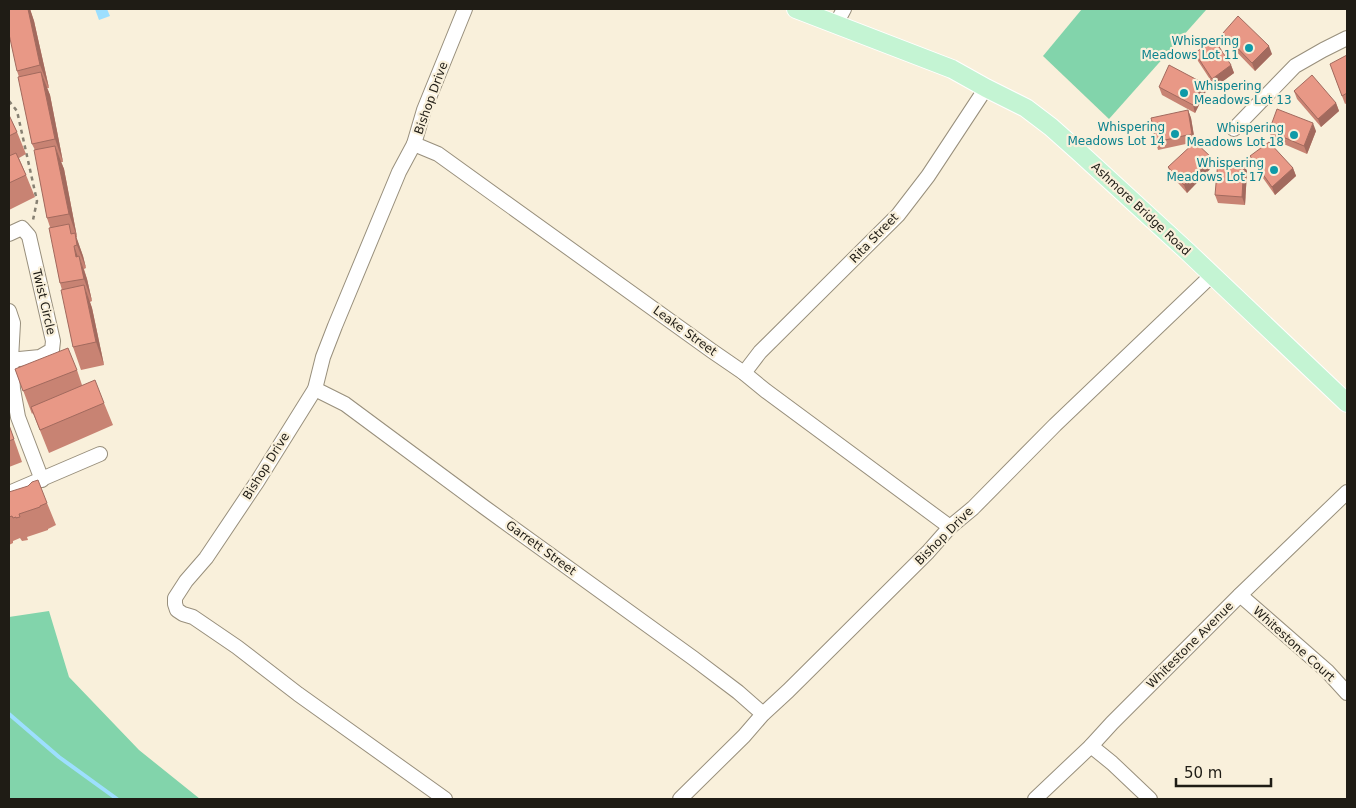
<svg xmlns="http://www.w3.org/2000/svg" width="1356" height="808" font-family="'DejaVu Sans',sans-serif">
<rect width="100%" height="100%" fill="#f9f0db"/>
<g fill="#82d4ab">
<polygon points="1082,9 1204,9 1206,10 1109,119 1043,56"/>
<polygon points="49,611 69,677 139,750 200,799 9,799 9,617"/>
</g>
<polygon fill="#9ddffe" points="95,9 107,9 110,16 99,20"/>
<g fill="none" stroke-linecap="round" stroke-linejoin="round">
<polyline stroke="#9ddffe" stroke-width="4" points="9,714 59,757 117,799"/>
<g stroke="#988f7c" stroke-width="16">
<g id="minor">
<polyline points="836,24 844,9"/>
<polyline points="1234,129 1295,66 1323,50 1347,38"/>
<polyline points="414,144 438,154 712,351 744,373 766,391 950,527"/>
<polyline points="9,234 22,228 29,236 53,341 52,350 40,357 9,360"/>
<polyline points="9,311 13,323 11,359 13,389 18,417 42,480"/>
<polyline points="744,373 760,352 898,215 928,176 986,88"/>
<polyline points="315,389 345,404 484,507 693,658 738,692 763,714"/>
<polyline points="9,493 100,454"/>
<polyline points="1240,595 1327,671 1347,693"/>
<polyline points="1091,746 1112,763 1150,799"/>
<polyline points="445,799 298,694 237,647 193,617 183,614 177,610 175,604 175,598 186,581 206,558 257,482 315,389 323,357 335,326 399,172 414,144 424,110 465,9"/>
<polyline points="680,799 744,736 763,714 788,691 928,552 950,527 973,508 1055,425 1211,276"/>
<polyline points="1035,799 1091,746 1112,723 1240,595 1347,492"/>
</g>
</g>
<g stroke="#fff" stroke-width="20">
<polyline id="major" points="796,9 952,69 986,88 1026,108 1051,127 1079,152 1188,252 1347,403"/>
</g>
<polyline stroke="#878173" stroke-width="2.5" stroke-dasharray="4 4" stroke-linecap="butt" points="9,101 17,111 37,201 33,220"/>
<use href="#minor" stroke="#fff" stroke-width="14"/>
<use href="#major" stroke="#c4f4d3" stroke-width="18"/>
</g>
<g fill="#c88373">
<polygon points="28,9 30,9 34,21 49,88 47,88 50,95 63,162 61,162 64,169 77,237 76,237 83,256 86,268 84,269 87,279 92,301 90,302 92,308 104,365 81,370 73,347 62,290 60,283 50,227 47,218 35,150 32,144 19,77 17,71"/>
<polygon points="1223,33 1272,54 1255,71 1226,41"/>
<polygon points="1195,53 1231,65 1234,73 1215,87 1198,61"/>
<polygon points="1347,55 1347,103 1345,104 1333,72"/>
<polygon points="1203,83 1206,91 1195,113 1162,95 1159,87"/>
<polygon points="1294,91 1336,103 1339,111 1321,127 1297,99"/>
<polygon points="1188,110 1191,118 1195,142 1158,150 1156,142"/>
<polygon points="9,115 17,132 26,154 19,158 26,175 35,197 9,210"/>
<polygon points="1269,131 1316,131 1307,154 1272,139"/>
<polygon points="1250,156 1293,168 1296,176 1275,195 1253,164"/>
<polygon points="1214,165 1187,193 1171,175 1168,167"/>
<polygon points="1247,171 1245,205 1218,203 1215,195"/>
<polygon points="15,369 77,370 82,385 104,403 113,425 49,453 33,413 32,414"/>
<polygon points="9,425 22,462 9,467"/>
<polygon points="9,492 47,503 56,525 48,529 48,530 27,537 28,540 22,541 20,538 13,541 13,543 9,545"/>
</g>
<g fill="#a26a5e">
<polygon points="28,9 30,9 34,21 49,88 40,65"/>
<polygon points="1269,46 1272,54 1255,71 1252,63"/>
<polygon points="1231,65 1234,73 1215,87 1212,79"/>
<polygon points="41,72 50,95 63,162 55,139"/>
<polygon points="1203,83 1206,91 1195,113 1193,105"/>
<polygon points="1336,103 1339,111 1321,127 1318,119"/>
<polygon points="1188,110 1191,118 1195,142 1192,134"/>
<polygon points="1313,123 1316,131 1307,154 1304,146"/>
<polygon points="55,146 64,169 77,237 69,214"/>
<polygon points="1211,157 1214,165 1187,193 1184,185"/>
<polygon points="1244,163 1247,171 1245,205 1242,197"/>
<polygon points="1293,168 1296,176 1275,195 1272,187"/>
<polygon points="75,233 83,256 86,268 77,245"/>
<polygon points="74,246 82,268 79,256 87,279 92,301 76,257"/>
<polygon points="84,285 92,308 104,365 96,342"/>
</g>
<g fill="#e89886" stroke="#a26a5e">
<polygon points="9,9 28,9 40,65 17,71 9,34"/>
<polygon points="1238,16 1269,46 1252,63 1223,33"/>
<polygon points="1214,39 1231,65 1212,79 1195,53"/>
<polygon points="1347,55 1347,93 1342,96 1330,64"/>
<polygon points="1169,65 1203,83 1193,105 1159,87"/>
<polygon points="41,72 55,139 32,144 18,77"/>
<polygon points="1312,75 1336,103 1318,119 1294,91"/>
<polygon points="1277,109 1313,123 1304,146 1269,131"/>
<polygon points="1188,110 1192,134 1156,142 1151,118"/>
<polygon points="9,115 17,132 9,136"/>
<polygon points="1195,142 1211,157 1184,185 1168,167"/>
<polygon points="1269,142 1293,168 1272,187 1250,156"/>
<polygon points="55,146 69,214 47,218 34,150"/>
<polygon points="16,153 26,175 9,183 9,156"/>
<polygon points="1218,161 1244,163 1242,197 1215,195"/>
<polygon points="69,224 71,234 75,233 77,245 74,246 76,257 79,256 84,279 60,283 49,228"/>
<polygon points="84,285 96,342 73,347 61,290"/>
<polygon points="68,348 77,370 23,391 15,369"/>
<polygon points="95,380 104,403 40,430 31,407"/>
<polygon points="9,425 14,439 9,441"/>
<polygon points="38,480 47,503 40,506 40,507 19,514 20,517 16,518 16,517 13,518 12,516 9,517 9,492 28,486 32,482"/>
</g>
<g fill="#0f9aa8" stroke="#f9f0db" stroke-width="2">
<circle cx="1249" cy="48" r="5"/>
<circle cx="1184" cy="93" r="5"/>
<circle cx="1175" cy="134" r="5"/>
<circle cx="1294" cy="135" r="5"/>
<circle cx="1274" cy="170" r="5"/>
</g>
<g text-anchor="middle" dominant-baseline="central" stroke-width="4.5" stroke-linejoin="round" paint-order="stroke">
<g font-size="12" fill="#0d838f" stroke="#f9f0db" text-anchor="end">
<text x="1239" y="41">Whispering<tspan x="1239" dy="14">Meadows Lot 11</tspan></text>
<text x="1194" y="86" text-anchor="start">Whispering<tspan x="1194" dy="14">Meadows Lot 13</tspan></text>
<text x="1165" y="127">Whispering<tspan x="1165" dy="14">Meadows Lot 14</tspan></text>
<text x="1284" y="128">Whispering<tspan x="1284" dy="14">Meadows Lot 18</tspan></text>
<text x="1264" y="163">Whispering<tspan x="1264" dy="14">Meadows Lot 17</tspan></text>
</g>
<g font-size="12" fill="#1f1c15" stroke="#f9f0db">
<text transform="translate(431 98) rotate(-70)">Bishop Drive</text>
<text transform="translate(1141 209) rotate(43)">Ashmore Bridge Road</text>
<text transform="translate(874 238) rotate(-46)">Rita Street</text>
<text transform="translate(44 302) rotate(77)">Twist Circle</text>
<text transform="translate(685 331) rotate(36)">Leake Street</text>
<text transform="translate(266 466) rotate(-58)">Bishop Drive</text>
<text transform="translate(944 536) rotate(-45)">Bishop Drive</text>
<text transform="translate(541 548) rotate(36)">Garrett Street</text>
<text transform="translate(1294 644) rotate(42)">Whitestone Court</text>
<text transform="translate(1190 645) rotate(-45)">Whitestone Avenue</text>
</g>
</g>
<rect width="1356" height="808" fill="none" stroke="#1f1c15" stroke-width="20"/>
<path d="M1176 778v8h95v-8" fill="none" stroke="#1f1c15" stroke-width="2.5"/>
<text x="1184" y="778" font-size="15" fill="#1f1c15" stroke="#f9f0db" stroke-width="4" paint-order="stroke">50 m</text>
</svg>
